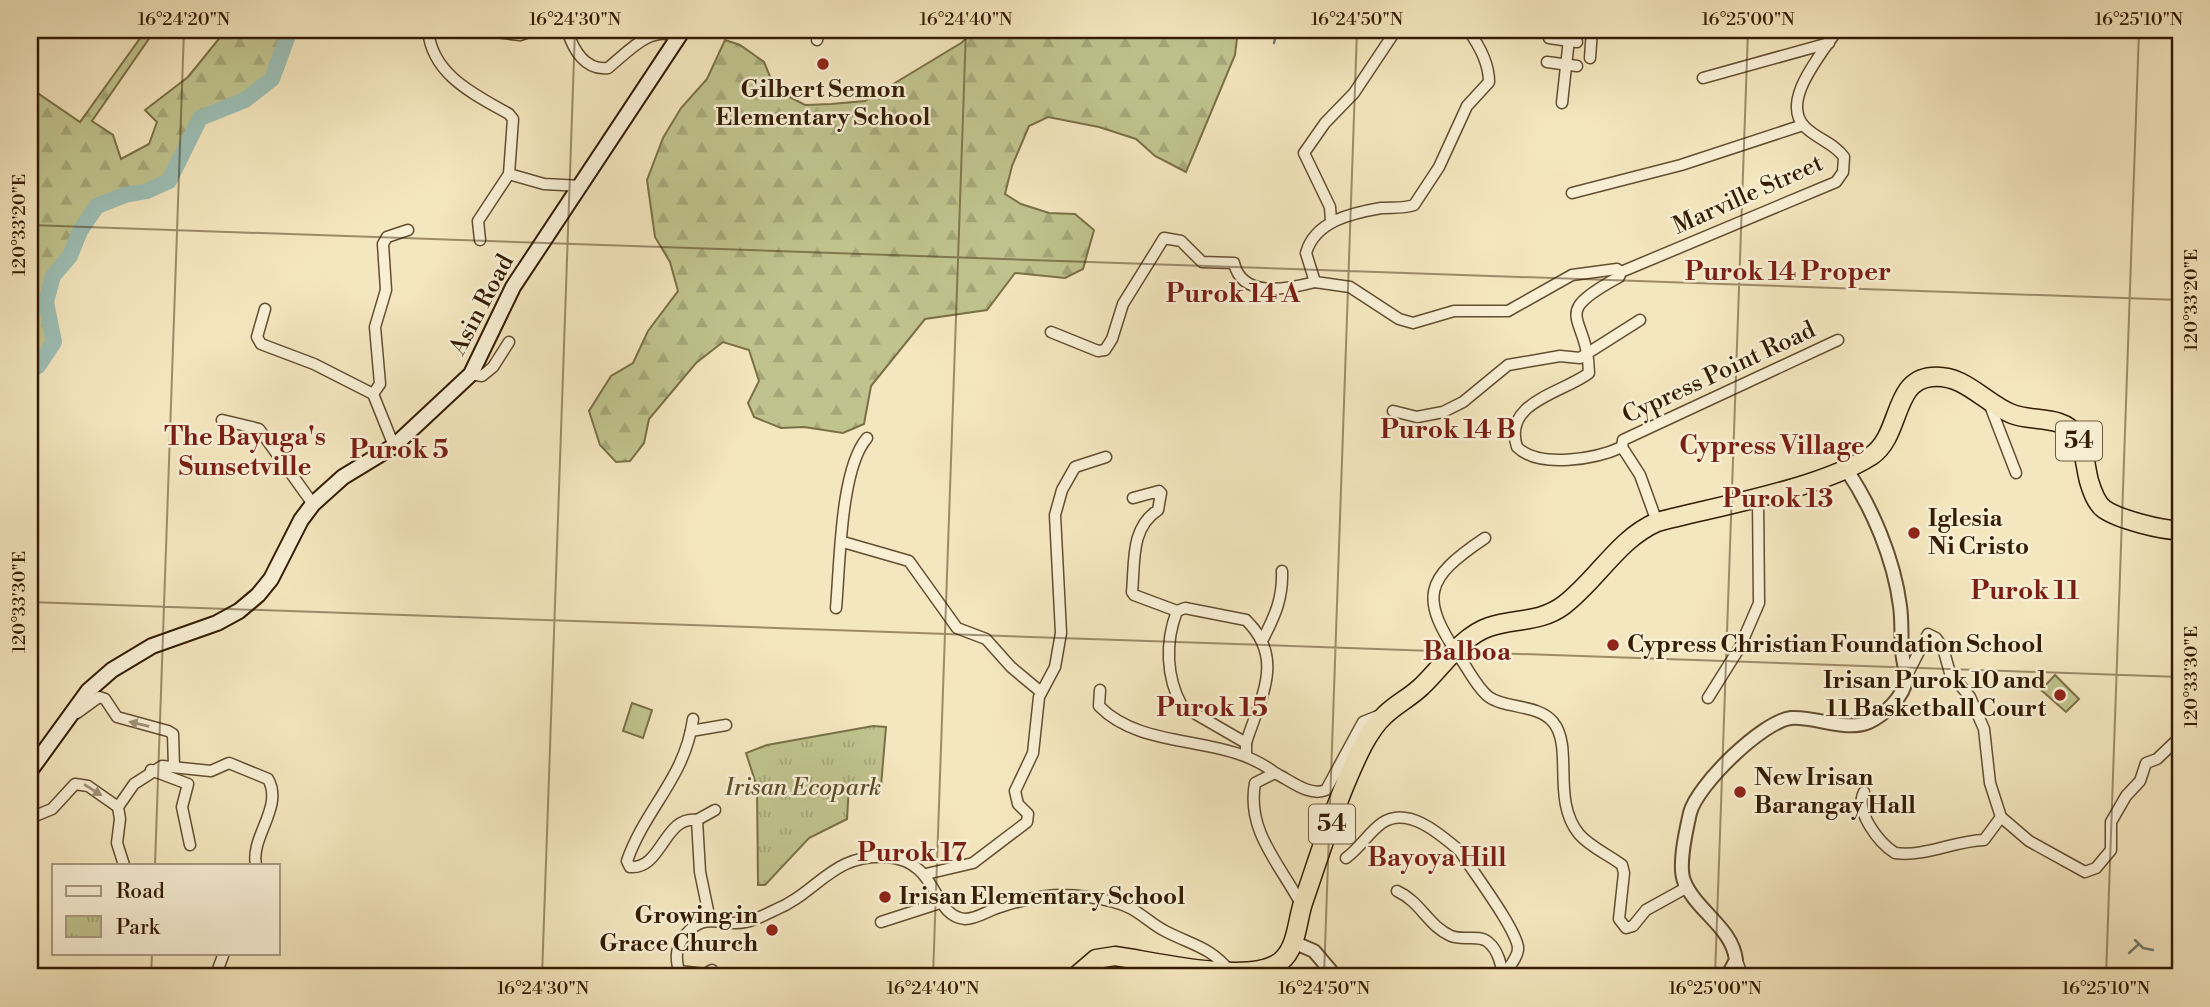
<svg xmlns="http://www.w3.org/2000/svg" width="2210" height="1007" font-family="'Libre Bodoni',serif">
<defs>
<pattern id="forest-firs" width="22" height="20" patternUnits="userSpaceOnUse" patternTransform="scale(1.75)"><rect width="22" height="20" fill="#c0c38e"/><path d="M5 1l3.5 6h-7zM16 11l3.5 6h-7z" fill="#a5a779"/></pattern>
<pattern id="park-tufts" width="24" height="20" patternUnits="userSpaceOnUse" patternTransform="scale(1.75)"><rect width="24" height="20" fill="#c0c38e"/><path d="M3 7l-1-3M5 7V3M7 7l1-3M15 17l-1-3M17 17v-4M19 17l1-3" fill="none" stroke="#a5a779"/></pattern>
</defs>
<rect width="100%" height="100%" fill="#f4e6be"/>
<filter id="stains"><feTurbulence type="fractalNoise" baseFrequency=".00286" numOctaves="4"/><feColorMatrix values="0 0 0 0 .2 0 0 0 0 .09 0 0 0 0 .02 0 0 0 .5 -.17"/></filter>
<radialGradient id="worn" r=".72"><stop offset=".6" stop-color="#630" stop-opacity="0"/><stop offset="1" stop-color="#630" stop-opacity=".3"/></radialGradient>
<g fill="#c0c38e" stroke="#7a7047" stroke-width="2">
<polygon points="2055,675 2079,699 2066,712 2041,690"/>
<polygon points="632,703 652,710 643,738 623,731"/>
</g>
<g fill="url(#forest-firs)" stroke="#7a7047" stroke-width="2">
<polygon points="146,30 155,30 92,121 113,135 121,159 149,144 157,122 145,110 188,77 226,30 290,30 272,79 245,100 200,118 169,181 97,206 80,231 70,256 53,276 46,302 54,342 38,366 30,370 30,88 80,122"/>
<polygon points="976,30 1238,30 1235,55 1186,172 1155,156 1136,139 1099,127 1048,117 1029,126 1012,166 1005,194 1021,204 1049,213 1075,214 1094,230 1083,269 1065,278 1015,273 987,310 925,319 871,386 864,424 843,433 804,427 781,428 754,417 748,403 759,381 749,350 723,342 696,363 649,419 644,443 630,461 616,462 600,445 589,411 611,376 633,363 648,331 678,291 670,262 655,237 647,180 663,138 681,108 707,79 725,40 740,45 764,62 771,79 782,93 805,105 831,104 865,101 961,43"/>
<polygon points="1102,967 1177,974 1177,977 1112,977 1095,973"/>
</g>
<polygon fill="url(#park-tufts)" stroke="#7a7047" stroke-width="2" points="873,726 886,727 881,786 849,786 847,819 809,838 765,885 758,885 757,787 746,753 767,745"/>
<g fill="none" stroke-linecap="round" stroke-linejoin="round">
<g stroke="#727e6d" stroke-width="2.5">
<polyline points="1274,43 1277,30"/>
<polyline points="2135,940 2143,948 2153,950"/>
<polyline points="2129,953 2139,944"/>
</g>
<polyline stroke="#9cbfb5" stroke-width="16" points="30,370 38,366 54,342 46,302 53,276 70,256 80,231 97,206 125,195 147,191 169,181 200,118 245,100 272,79 290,30"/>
<g stroke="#634e30" stroke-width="13">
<g id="minor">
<path d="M 428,30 C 432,75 474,94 509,114 L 513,119 L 509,174 L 478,221 L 480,240"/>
<path d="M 567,30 C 573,49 585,71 608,68 C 629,51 651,24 678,37"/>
<path d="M 1468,30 C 1479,45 1489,63 1489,82 L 1467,106 L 1439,167 L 1414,205 C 1403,209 1392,207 1381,208 C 1352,213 1315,221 1306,253 L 1315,282 L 1350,287 L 1399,319 L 1413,323 L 1454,311 L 1508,311 L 1572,275 L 1617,269 L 1621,272"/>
<polyline points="486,31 520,35 535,30"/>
<polyline points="1549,38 1577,42"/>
<polyline points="817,40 820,30"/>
<polyline points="1590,58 1592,30"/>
<polyline points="1547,62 1577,66"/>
<polyline points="1703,78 1829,43"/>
<polyline points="1562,103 1570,30"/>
<polyline points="509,174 544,184 582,186"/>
<polyline points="1572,193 1681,165 1803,125"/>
<polyline points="1331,221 1330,207 1304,153 1325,123 1354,93 1396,30"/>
<polyline points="265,309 257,337 261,344 314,364 373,394 394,446"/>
<path d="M 1051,332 L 1098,351 L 1105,350 L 1112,339 L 1123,304 L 1164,238 L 1181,241 L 1202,262 L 1234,263 C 1242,299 1288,289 1315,282"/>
<polyline points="471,374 482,376 493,367 509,342"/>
<polyline points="373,394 380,384 375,327 386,290 383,244 387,237 408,230"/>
<polyline points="1989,403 2016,473"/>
<polyline points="1393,411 1417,417 1443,412 1463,402 1508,365 1560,356 1580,358 1640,320"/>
<polyline points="222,420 259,429 313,504"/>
<polyline points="1622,447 1623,440 1838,340"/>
<path d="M 1133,498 L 1159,491 L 1161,493 L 1158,510 C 1130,528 1135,563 1132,592 L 1134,595 L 1177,611 L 1185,608 L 1246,620 C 1286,659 1260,698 1246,743 L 1246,754"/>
<path d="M 1657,522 L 1640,475 L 1622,447 C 1596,459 1539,469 1517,447 C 1502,402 1563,393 1589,373 C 1588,313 1547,316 1619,277 L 1621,272 L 1836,182 L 1843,172 L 1844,157 C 1834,143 1817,139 1805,127 C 1779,101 1823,53 1837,30"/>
<path d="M 1485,538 C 1424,579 1419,597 1460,658 C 1469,670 1477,688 1489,697 C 1506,709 1538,704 1553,722 C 1574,747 1551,800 1579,834 C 1590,847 1609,855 1622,865 L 1624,873 L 1619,919 L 1626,928 L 1633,926 L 1646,910 L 1684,889 L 1684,881"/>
<polyline points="843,542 909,561 957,628 986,639 1011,667 1041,692"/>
<path d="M 836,608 C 840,565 840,469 867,438"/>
<path d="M 1177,611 C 1165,642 1166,677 1182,706 L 1246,743"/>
<path d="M 1263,639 C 1275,616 1283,598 1282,571"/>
<polyline points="1906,677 1928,634 1936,638 1943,648 1950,673 1970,697 1984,729 1990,783 2001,817 2029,841 2085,872 2096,868 2111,850 2111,822 2126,796 2140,781 2146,763 2157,759 2180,737"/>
<path d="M 1100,690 L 1099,706 C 1144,752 1225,733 1275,773"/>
<polyline points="1708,698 1740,647 1759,603 1758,496"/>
<polyline points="77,713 99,697 105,699 117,717 168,731 173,734 174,767"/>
<path d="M 693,719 C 685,778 646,807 627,861 L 630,867 C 662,870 664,815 697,820 L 700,872 L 710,920"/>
<polyline points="691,731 726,725"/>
<polyline points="151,770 188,784 182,807 190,845"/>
<path d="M 1864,792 C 1854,811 1879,843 1895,853 C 1926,857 1953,841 1984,840 L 2001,817"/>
<path d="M 118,807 L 134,784 L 162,766 L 211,771 L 229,763 L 268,779 C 284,807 250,837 256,865"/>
<polyline points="30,818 52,809 75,784 88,786 118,807 120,819 117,843 124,865"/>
<polyline points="697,820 715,810"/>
<path d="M 1346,858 C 1360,848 1368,833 1382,823 C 1408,805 1441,835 1460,851 C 1473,872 1515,927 1518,947 C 1519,957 1507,969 1503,977"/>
<polyline points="926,874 973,863 1027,822 1028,814 1018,804 1015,791 1033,753 1039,697 1055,667 1061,633 1055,515 1062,490 1075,467 1106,457"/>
<path d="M 1397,891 C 1421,902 1428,926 1451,936 C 1463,941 1479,934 1488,942 C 1498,950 1502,966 1503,977"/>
<path d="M 1302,906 C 1281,865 1246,832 1255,783 L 1275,773 C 1290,780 1309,797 1326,790 L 1363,722 L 1383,714"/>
<polyline points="881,922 940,903"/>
<polyline points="1735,956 1743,977"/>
<polyline points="679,971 705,974 712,970"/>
<polyline points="215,977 224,953"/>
<path d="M 681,977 C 674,958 675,944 690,930 C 708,913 725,927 746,922 C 756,920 766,914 775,910 C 817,893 833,853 887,857 C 940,861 931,916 965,919 C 977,919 989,910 1000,907 C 1015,902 1031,898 1047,896 C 1068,893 1110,898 1130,908 C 1142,914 1153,925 1165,931 C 1194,946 1209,946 1231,972"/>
</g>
</g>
<g stroke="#634e30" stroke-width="16">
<g id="tertiary">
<polyline points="1293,942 1314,951 1336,977"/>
<path d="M 1727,977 L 1736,960 C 1732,927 1696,911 1684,881 C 1678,865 1686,831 1690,813 C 1697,785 1763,721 1791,718 C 1816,716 1845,732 1869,722 C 1884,715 1904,697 1906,679 C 1906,670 1902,658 1902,648 C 1901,634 1902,620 1900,606 C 1894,559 1872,507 1846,469"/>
</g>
</g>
<g stroke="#331c00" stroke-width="18">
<polyline id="secondary" points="30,771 88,691 112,670 152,646 217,623 239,611 258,595 271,579 301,520 313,504 343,477 394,446 471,374 513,287 683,30"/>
</g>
<g stroke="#331c00" stroke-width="21">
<path id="trunk" d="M 1075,977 L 1096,959 L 1115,956 C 1153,961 1251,986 1281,961 C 1297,948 1297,921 1303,903 C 1321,851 1338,794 1363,745 C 1369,734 1376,723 1385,715 C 1396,704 1411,697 1422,686 C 1442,667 1462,636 1489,627 C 1515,618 1540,623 1564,605 C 1598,579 1618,539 1657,522 C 1718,506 1819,489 1871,456 C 1902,435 1892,380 1932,377 C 1965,374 1984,403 2012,414 C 2032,422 2063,415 2076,435 C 2085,448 2085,466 2089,481 C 2092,491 2096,503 2104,509 C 2118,519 2163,531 2180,530"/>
</g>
<use href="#minor" stroke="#f8efd5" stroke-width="10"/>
<use href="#tertiary" stroke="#f8efd5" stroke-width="12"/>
<use href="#secondary" stroke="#f8efd5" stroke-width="14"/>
<use href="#trunk" stroke="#f4e6be" stroke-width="18"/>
</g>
<defs><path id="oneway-solid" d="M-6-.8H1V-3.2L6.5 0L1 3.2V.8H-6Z" transform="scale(1.75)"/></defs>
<g fill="#9f9075">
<use href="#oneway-solid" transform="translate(139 724) rotate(-167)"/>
<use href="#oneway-solid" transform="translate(93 790) rotate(32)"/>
</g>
<path fill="none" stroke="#331c00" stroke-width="2" stroke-opacity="0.45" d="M 30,225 L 2180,300M 30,602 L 2180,677M 155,865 L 184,30M 151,977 L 152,953M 542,977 L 575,30M 933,977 L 966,30M 1324,977 L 1357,30M 1715,977 L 1748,30M 2106,977 L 2139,30"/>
<g fill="#8f2418" stroke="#f8efd5" stroke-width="2.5">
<circle cx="823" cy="64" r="7"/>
<circle cx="1914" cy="533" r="7"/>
<circle cx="1613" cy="645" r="7"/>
<circle cx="2060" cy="695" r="7"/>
<circle cx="1740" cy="792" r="7"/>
<circle cx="885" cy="897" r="7"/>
<circle cx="772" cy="930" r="7"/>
</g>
<g text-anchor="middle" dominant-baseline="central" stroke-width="5" stroke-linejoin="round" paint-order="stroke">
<g fill="#f8efd5" stroke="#6e5b40" stroke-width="2">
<rect x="2056" y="421.5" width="46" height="39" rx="5"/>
<rect x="1309" y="804.5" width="46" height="39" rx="5"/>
</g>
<g font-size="23" font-weight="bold" fill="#331c00">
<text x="2079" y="441">54</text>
<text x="1332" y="824">54</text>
</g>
<g font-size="24" font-weight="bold" fill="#331c00" stroke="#f8efd5" text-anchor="start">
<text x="823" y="90" text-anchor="middle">Gilbert Semon<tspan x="823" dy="28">Elementary School</tspan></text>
<text x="1928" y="519">Iglesia<tspan x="1928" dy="28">Ni Cristo</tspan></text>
<text x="1627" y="645">Cypress Christian Foundation School</text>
<text x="2046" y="681" text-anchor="end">Irisan Purok 10 and<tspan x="2046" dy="28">11 Basketball Court</tspan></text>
<text x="1754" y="778">New Irisan<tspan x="1754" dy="28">Barangay Hall</tspan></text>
<text x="899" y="897">Irisan Elementary School</text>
<text x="758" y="916" text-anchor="end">Growing in<tspan x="758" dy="28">Grace Church</tspan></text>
</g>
<g font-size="24" fill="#331c00" stroke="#f8efd5">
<text transform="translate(1748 195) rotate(-24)">Marville Street</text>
<text transform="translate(482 305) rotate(-62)">Asin Road</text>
<text transform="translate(1719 373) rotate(-25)">Cypress Point Road</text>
</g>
<g font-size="24" font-style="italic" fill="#5d4e2b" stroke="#f8efd5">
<text x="803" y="788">Irisan Ecopark</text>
</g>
<g font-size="26" font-weight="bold" fill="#7a1f14" stroke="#f8efd5">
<text x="1788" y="272">Purok 14 Proper</text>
<text x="1233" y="294">Purok 14 A</text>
<text x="1448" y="430">Purok 14 B</text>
<text x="245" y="437">The Bayuga's<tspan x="245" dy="30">Sunsetville</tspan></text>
<text x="1772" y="446">Cypress Village</text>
<text x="399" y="450">Purok 5</text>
<text x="1778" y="499">Purok 13</text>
<text x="2025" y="591">Purok 11</text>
<text x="1467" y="652">Balboa</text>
<text x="1212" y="708">Purok 15</text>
<text x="912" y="853">Purok 17</text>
<text x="1437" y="858">Bayoya Hill</text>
</g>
</g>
<rect width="2210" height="1007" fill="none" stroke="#f4e6be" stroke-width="77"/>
<rect x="52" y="864" width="228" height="91" fill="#f8efd5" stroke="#a99b80" stroke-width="2"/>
<rect x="66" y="886" width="35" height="10" fill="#f8efd5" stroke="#a99b80" stroke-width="2"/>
<text x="116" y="898" font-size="21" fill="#331c00">Road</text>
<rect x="66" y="916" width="35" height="21" fill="url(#park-tufts)" stroke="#a99b80" stroke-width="2"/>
<text x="116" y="934" font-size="21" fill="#331c00">Park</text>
<rect x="38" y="38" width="2134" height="930" fill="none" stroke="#331c00" stroke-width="2.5"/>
<g font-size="18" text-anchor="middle" fill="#331c00">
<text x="184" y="25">16°24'20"N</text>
<text x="575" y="25">16°24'30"N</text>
<text x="966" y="25">16°24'40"N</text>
<text x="1357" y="25">16°24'50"N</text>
<text x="1748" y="25">16°25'00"N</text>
<text x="2139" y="25">16°25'10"N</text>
<text transform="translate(19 225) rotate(-90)" y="6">120°33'20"E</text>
<text transform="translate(2191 300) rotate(-90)" y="6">120°33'20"E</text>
<text transform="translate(19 602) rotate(-90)" y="6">120°33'30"E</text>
<text transform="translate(2191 677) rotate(-90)" y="6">120°33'30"E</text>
<text x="543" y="994">16°24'30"N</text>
<text x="933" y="994">16°24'40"N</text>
<text x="1324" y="994">16°24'50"N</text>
<text x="1715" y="994">16°25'00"N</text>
<text x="2106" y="994">16°25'10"N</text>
</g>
<rect width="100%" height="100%" filter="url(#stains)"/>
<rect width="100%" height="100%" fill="url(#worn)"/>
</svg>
